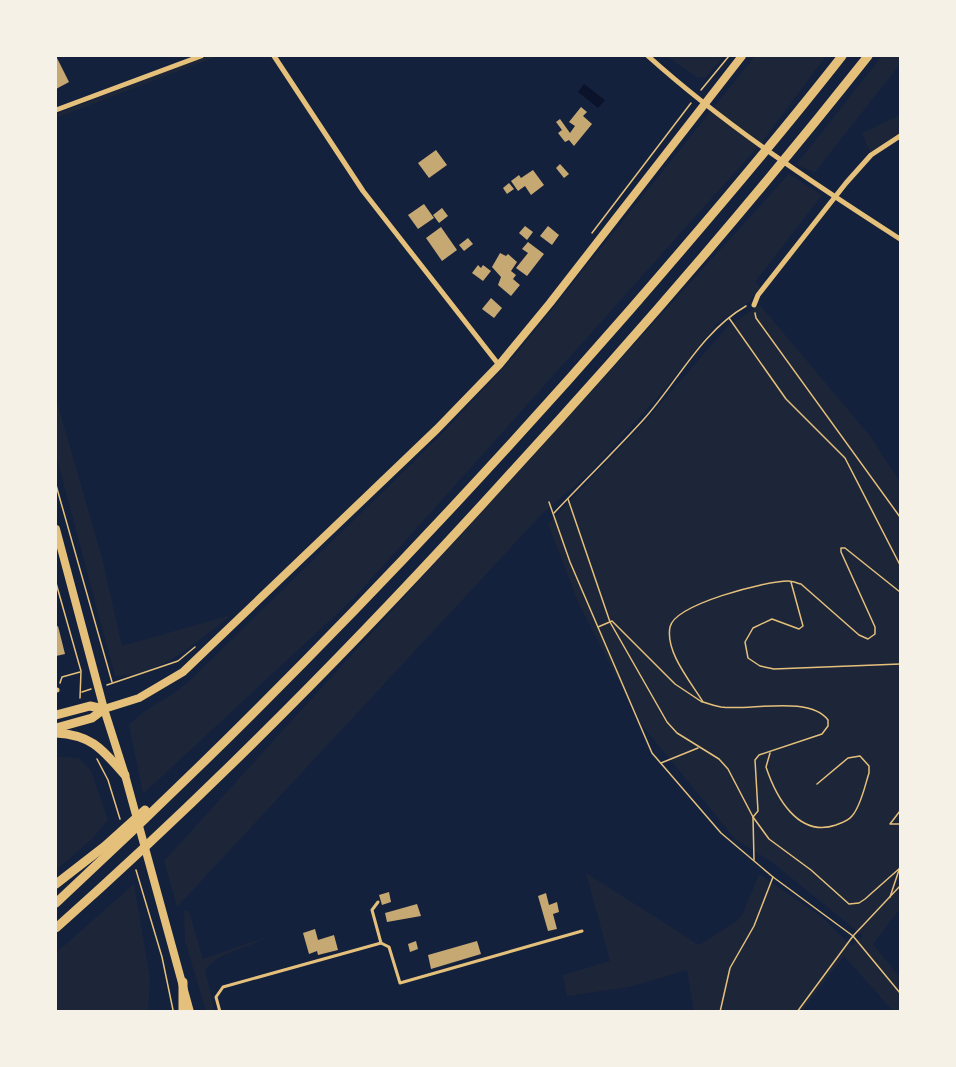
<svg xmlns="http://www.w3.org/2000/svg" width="956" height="1067" font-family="'Varela Round',sans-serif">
<rect width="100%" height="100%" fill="#14213d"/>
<g fill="#1d2539">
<polygon points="207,56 218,56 56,118 56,114"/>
<polygon points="666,56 724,56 705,78 697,77"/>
<path d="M 755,56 L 826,56 L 762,142 L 355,597 L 143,794 L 129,725 C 146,707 167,700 186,684 L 440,436 L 517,353 Z"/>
<polygon points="882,56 900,56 900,64 815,172 796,165"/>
<polygon points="900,115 900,139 872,156 862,133"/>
<polygon points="789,174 822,195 755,282 760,287 749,302 717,323 663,391 591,472 542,514 177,907 164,861"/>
<polygon points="760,305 871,437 900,482 900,909 873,944 900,978 900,1011 893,1011 844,956 802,1011 694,1011 687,970 629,987 567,996 563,975 610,961 586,873 699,945 737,921 743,913 759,874 822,917 851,946 863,936 773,863 735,839 641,724 579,604 548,524 643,424 728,326"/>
<path d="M 56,399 L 102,558 L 122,646 L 231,615 C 198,641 159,677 115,676 L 56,455 Z"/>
<polygon points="56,757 79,758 91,771 108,820 92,839 56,870"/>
<polygon points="134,884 150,978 148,1011 56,1011 56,953"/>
<path d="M 184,910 L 189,911 L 203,959 L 267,937 C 248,949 216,952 205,971 L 215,1011 L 206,1011 L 185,941 Z"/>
</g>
<polygon fill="#0b132b" points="584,84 605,100 598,108 578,92"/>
<g fill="#c6a872">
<polygon points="56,56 69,82 56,89"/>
<polygon points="581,107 587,112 583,116 592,124 574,146 569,140 565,142 558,133 562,130 556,122 560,119 570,133 575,126 569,122"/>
<polygon points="436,150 447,165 429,178 418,163"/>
<polygon points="560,164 569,174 564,178 556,168"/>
<polygon points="533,170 544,185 531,195 525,186 518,191 511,181 519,175 521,178"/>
<polygon points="509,183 514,189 507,194 503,188"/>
<polygon points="424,204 434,218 418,229 408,215"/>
<polygon points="442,208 448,216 439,223 433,215"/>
<polygon points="525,226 533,232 527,240 519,233"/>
<polygon points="548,226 559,235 552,245 540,236"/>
<polygon points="441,227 457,250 442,261 426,238"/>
<polygon points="468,238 473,244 464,251 459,245"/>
<polygon points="528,242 544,254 527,276 516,268 528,253 522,249"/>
<polygon points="500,253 506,256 508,254 517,262 511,271 516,275 513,279 520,285 511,296 498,285 501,277 492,267"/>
<polygon points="478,265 481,268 483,265 491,271 483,281 472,273"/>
<polygon points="491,298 502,308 494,318 482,309"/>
<polygon points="58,626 65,654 56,656 56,627"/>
<polygon points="389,892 391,902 382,905 379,895"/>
<polygon points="546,893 549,905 557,902 559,912 553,914 557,929 548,931 538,896"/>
<polygon points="417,904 421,916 387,922 385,913"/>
<polygon points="315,929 318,940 334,935 338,950 318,955 317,951 309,954 303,933"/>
<polygon points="416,941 418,949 410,952 408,944"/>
<polygon points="477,941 481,954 431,969 428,955"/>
</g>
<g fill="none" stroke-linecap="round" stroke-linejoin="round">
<g stroke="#e5c07b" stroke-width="1.5">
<polyline points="701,90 729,56"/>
<polyline points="592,233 691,103"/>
<polyline points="755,313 756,318 900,517"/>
<polyline points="729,318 786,399 845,458 900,565"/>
<polyline points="56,485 112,682"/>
<polyline points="568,499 610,622 667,722 677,733 719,759 728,769 753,817 769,839 811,870 849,904 859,903 865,899 900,868"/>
<polyline points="549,502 570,562 652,753 721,833 773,877 853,936 900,993"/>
<path d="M 554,513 C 584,481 615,451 644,419 C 678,381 701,332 746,306"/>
<polyline points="791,582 803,626 799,629 772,619 753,628 745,642 748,658 760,666 774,669 900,664"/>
<polyline points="56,583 81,671 80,698"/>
<polyline points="598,627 612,621 675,684 702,702"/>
<polyline points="60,683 62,677 80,672"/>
<polyline points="107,685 178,661 195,647"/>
<polyline points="82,692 91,689"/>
<path d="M 770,753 L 766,767 C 776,797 798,838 836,825 C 841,823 848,821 852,816 C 861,806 865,785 869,773 L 869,766 L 860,756 L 848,758 L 817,784"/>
<polyline points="97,759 108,780 120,819"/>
<polyline points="661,763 698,748"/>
<polyline points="900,811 890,824 900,824"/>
<path d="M 754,860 L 753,817 L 758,811 L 755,760 L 759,755 L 822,734 L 828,726 L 828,720 C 809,695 749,711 721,707 C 715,706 709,704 703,702 C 691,682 665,652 670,627 C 675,604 766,581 788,581 C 792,581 797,583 801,584 L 859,635 L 868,639 L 875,634 L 875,627 L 841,552 L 841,548 L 845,548 L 900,592"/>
<polyline points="136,870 162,957 173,1010"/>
<polyline points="890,897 900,867"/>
<polyline points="720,1012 730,968 754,926 773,877"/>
<polyline points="797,1012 853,936 900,886"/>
</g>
<g stroke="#e5c07b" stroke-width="3">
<polyline points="378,902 372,910 381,943"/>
<polyline points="220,1012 216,997 223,987 381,943 389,947 400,983 582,931"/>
</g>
<g stroke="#e5c07b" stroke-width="5">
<polyline points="274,56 363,191 499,365"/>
<path d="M 648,56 C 726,126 813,183 900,239"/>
<polyline points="56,110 201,56"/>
<polyline points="754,305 758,295 846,183 871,155 900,136"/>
<polyline points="56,690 57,690"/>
</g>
<polyline stroke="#e5c07b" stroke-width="8" points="56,529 104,709"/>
<polyline stroke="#e5c07b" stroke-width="8" points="190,1012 125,775 104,709 139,698 183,672 437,429 499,365 550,303 742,56"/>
<g stroke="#e5c07b" stroke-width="9">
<polyline points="56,715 90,706 104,709"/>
<polyline points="56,728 92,718 104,709"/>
<path d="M 56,733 C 92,735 102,749 125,775"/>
<polyline points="56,884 105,846 145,810"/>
<path d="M 56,903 C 258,715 449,518 630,310 C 702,227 774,143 842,56"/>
<path d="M 56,928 C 216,786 365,634 509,475 C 634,339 754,200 868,56"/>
<polyline points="183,982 183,1012"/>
</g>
</g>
<rect width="956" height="1067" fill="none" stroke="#f6f1e7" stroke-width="114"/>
</svg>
